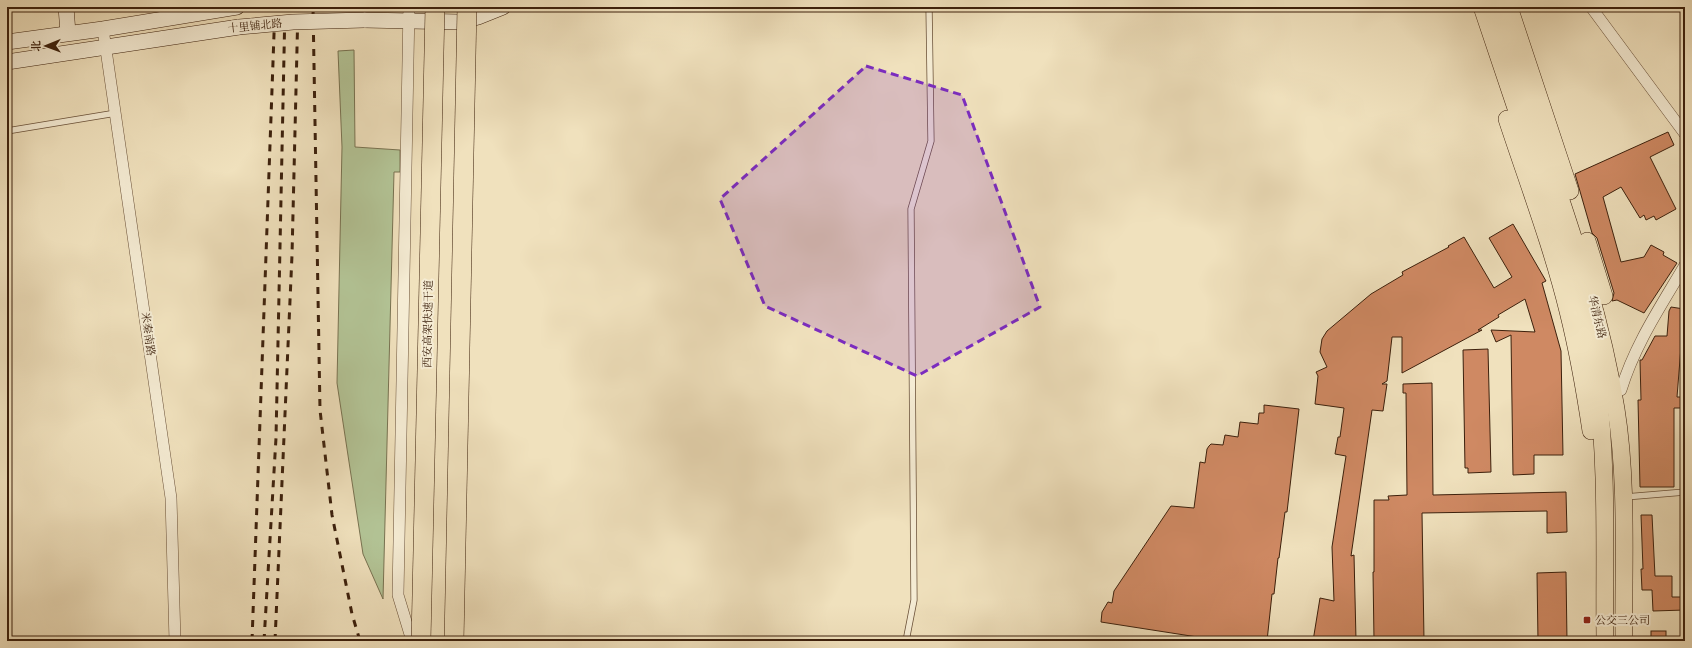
<svg xmlns="http://www.w3.org/2000/svg" width="1692" height="648" font-family="Alegreya,'Noto Serif SC',serif">
<rect width="100%" height="100%" fill="#f0e1bd"/>
<filter id="stains"><feTurbulence type="fractalNoise" baseFrequency=".005" numOctaves="4"/><feColorMatrix values="0 0 0 0 .2 0 0 0 0 .09 0 0 0 0 .02 0 0 0 .5 -.17"/></filter>
<radialGradient id="worn" r=".72"><stop offset=".6" stop-color="#630" stop-opacity="0"/><stop offset="1" stop-color="#630" stop-opacity=".3"/></radialGradient>
<polygon fill="#b3c496" stroke="#787251" points="354,50 355,147 400,150 400,172 394,172 383,599 363,554 337,383 342,147 338,51"/>
<g fill="#cf8963" stroke="#3c200c">
<polygon points="1668,132 1674,145 1650,157 1676,209 1656,220 1654,216 1646,220 1644,215 1640,218 1621,187 1603,197 1621,262 1644,257 1651,245 1664,252 1663,255 1677,263 1644,313 1617,300 1612,301 1614,293 1597,238 1592,233 1575,174"/>
<polygon points="1513,224 1546,281 1542,283 1561,351 1563,455 1534,455 1534,474 1513,475 1511,335 1496,342 1491,330 1535,332 1525,299 1498,315 1499,317 1478,330 1482,330 1402,373 1402,337 1392,337 1387,381 1382,384 1387,384 1383,411 1372,410 1351,556 1354,555 1356,640 1313,641 1320,598 1334,601 1332,547 1346,456 1335,454 1338,437 1340,437 1344,408 1315,404 1318,376 1316,372 1327,367 1320,352 1322,339 1327,331 1371,294 1403,275 1402,272 1449,247 1448,246 1464,237 1494,288 1512,277 1489,238"/>
<polygon points="1671,307 1684,309 1677,397 1685,397 1685,408 1674,408 1674,487 1640,487 1638,400 1641,400 1640,360 1642,360 1655,336 1667,336 1669,311"/>
<polygon points="1488,349 1491,472 1468,473 1468,468 1465,468 1463,350"/>
<polygon points="1432,383 1433,495 1566,492 1567,532 1547,533 1547,511 1422,513 1424,641 1375,641 1374,640 1373,572 1374,572 1374,500 1389,500 1388,496 1407,495 1406,393 1403,393 1403,384"/>
<polygon points="1264,405 1299,409 1287,512 1285,512 1279,558 1278,558 1274,594 1272,594 1267,641 1223,641 1101,622 1102,612 1108,602 1112,603 1114,591 1171,506 1194,508 1200,462 1205,463 1207,449 1209,446 1211,444 1223,445 1225,435 1238,437 1240,422 1258,424 1259,413 1264,413"/>
<polygon points="1641,515 1652,515 1655,576 1672,576 1672,597 1685,597 1685,610 1653,611 1652,590 1642,590 1641,569 1643,569"/>
<polygon points="1566,572 1567,641 1538,641 1537,573"/>
<rect x="1651" y="631" width="15" height="10"/>
</g>
<g fill="none" stroke-linecap="round" stroke-linejoin="round">
<g stroke="#695038" stroke-width="7">
<g id="lane">
<polyline points="7,131 116,113"/>
<polyline points="1625,497 1685,492"/>
<polyline points="906,641 914,600 911,209 931,141 929,7"/>
</g>
</g>
<g stroke="#695038" stroke-width="12">
<g id="street">
<polyline points="409,7 398,595 412,641"/>
<polyline points="1591,7 1685,134"/>
<polyline points="103,29 171,498 175,641"/>
<path d="M 1621,390 C 1635,344 1661,306 1685,265"/>
</g>
</g>
<g stroke="#3c200c" stroke-width="16">
<g id="secondary">
<polyline points="66,7 68,33"/>
<polyline points="364,20 459,22 478,17 503,7"/>
<polyline points="7,42 103,29 237,7"/>
<polyline points="7,62 239,27"/>
</g>
</g>
<g stroke="#3c200c" stroke-width="18">
<g id="primary">
<path d="M 1482,7 L 1563,248 C 1577,292 1590,338 1597,384 C 1608,468 1604,555 1605,641"/>
<path d="M 1497,7 C 1511,53 1526,98 1542,144 C 1572,233 1601,315 1616,409 C 1628,484 1623,565 1624,641"/>
<polyline points="1509,7 1570,191"/>
<path d="M 1507,119 C 1528,183 1552,246 1568,311 C 1578,351 1585,391 1591,431"/>
<polyline points="1587,241 1604,296"/>
</g>
</g>
<use href="#lane" stroke="#f5ecd4" stroke-width="5.5"/>
<use href="#street" stroke="#f5ecd4" stroke-width="11"/>
<use href="#secondary" stroke="#f5ecd4" stroke-width="15"/>
<use href="#primary" stroke="#f0e1bd" stroke-width="17"/>
<g stroke="#3c200c" stroke-width="3" stroke-dasharray="7 7" stroke-linecap="butt">
<polyline points="313,7 320,410 332,515 352,614 360,641"/>
<polyline points="252,641 275,7"/>
<polyline points="264,641 276,438 285,7"/>
<polyline points="275,641 292,255 298,7"/>
</g>
<g stroke="#3c200c" stroke-width="16" stroke-linecap="butt">
<polyline id="secondary-bridge" points="239,27 293,22 364,20"/>
</g>
<g stroke="#3c200c" stroke-width="20" stroke-linecap="butt">
<g id="highway-bridge">
<polyline points="421,641 435,7"/>
<polyline points="454,641 467,7"/>
</g>
</g>
<use href="#secondary-bridge" stroke="#f5ecd4" stroke-width="15"/>
<use href="#highway-bridge" stroke="#f0e1bd" stroke-width="19"/>
</g>
<path fill="#7b2cbf" fill-opacity="0.2" stroke="#7b2cbf" stroke-width="3" stroke-dasharray="8 5" stroke-linejoin="round" d="M 866,66 L 962,95 L 1040,307 L 917,376 L 765,306 L 720,199 Z"/>
<rect fill="#8f2418" stroke="#f5ecd4" stroke-width="1.5" x="1583" y="616" width="8" height="8" rx="2"/>
<g text-anchor="middle" dominant-baseline="central" stroke-width="4" stroke-linejoin="round" paint-order="stroke">
<g font-size="11" fill="#3c200c" stroke="#f5ecd4">
<text transform="translate(255 26) rotate(-6)">十里铺北路</text>
<text transform="translate(1597 317) rotate(76)">华清东路</text>
<text transform="translate(428 324) rotate(-89)">西安高架快速干道</text>
<text transform="translate(148 334) rotate(82)">米秦南路</text>
</g>
<g font-size="11" fill="#3c200c" stroke="#f5ecd4" text-anchor="start">
<text x="1595" y="620">公交三公司</text>
</g>
</g>
<rect width="1692" height="648" fill="none" stroke="#f0e1bd" stroke-width="24"/>
<rect x="8" y="8" width="1676" height="632" fill="none" stroke="#3c200c" stroke-width="2"/>
<rect x="12" y="12" width="1668" height="624" fill="none" stroke="#3c200c"/>
<g transform="translate(46 46) rotate(269)" stroke="#f5ecd4" stroke-width="3" paint-order="stroke">
<path d="M0-3L7 15L0 10L-7 15Z" fill="#3c200c"/>
<text y="-6" font-size="11" font-weight="bold" text-anchor="middle" fill="#3c200c">北</text>
</g>
<rect width="100%" height="100%" filter="url(#stains)"/>
<rect width="100%" height="100%" fill="url(#worn)"/>
</svg>
